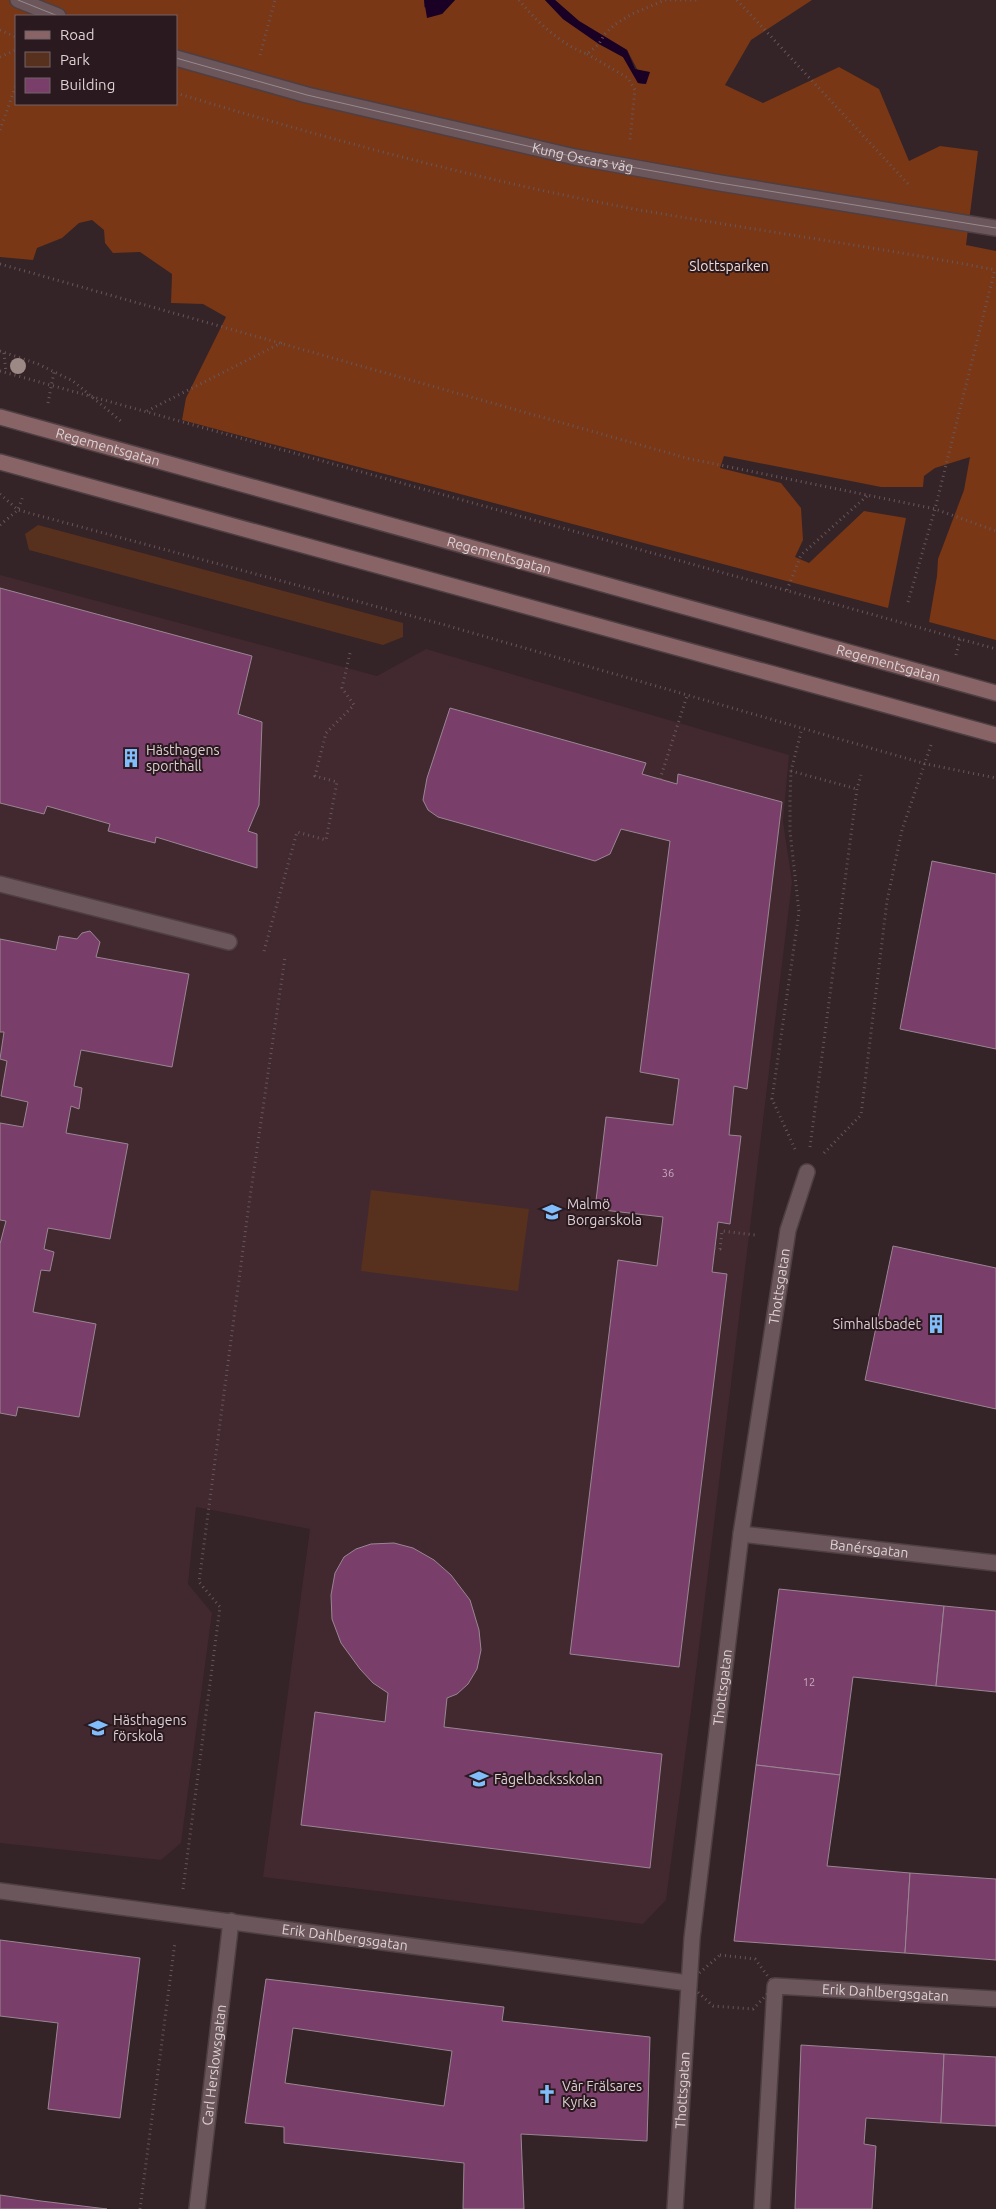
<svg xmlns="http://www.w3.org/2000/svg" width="996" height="2209" font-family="Ubuntu,sans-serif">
<rect width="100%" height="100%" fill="#342327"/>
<polygon fill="#422930" points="0,575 377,676 426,649 789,755 783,821 792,882 695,1680 666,1900 643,1924 263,1877 310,1529 196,1507 188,1584 212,1613 181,1843 161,1860 0,1843"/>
<g fill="#58301e">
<polygon points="38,525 403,623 403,637 383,645 29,550 25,534"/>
<polygon points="371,1190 529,1209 518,1291 361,1271"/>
</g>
<path fill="#793715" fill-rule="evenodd" d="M 0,0 L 424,0 L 424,7 L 442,14 L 455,0 L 545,0 L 563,19 L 599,44 L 623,57 L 638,83 L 645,84 L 627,50 L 579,21 L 555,0 L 812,0 L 751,40 L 725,85 L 763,103 L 839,67 L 879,89 L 909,161 L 940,146 L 978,151 L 966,245 L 996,251 L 996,640 L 929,622 L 937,576 L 938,559 L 964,490 L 970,457 L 935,468 L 924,476 L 923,487 L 881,487 L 724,456 L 720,468 L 781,483 L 801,508 L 803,540 L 795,557 L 809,563 L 864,511 L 906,518 L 888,608 L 182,420 L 186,398 L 226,317 L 203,304 L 171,303 L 172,274 L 140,252 L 113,253 L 105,243 L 104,230 L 92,220 L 79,223 L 62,238 L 37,248 L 33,260 L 0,257 ZM 16,16 L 176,16 L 176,104 L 16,104 Z"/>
<g fill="#1a0024">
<polygon points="424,0 455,0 442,14 427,18"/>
<polygon points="545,0 555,0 579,21 627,50 635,69 650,72 646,84 638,83 623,57 599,44 563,19"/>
</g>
<g fill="#7a3e6a" stroke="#998692" fill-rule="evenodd">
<polygon points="0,588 252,656 238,714 262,722 259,805 248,831 257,834 257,868 156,837 155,843 108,831 110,824 47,806 44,814 0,803"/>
<polygon points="450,708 646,763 642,774 677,784 678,774 782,802 747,1089 734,1086 729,1135 741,1136 730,1224 718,1222 712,1272 727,1274 679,1667 570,1654 618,1260 657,1266 663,1217 595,1209 606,1117 673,1125 679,1079 640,1072 670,841 621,829 610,854 595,861 438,817 428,810 423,800 427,778"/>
<polygon points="932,861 996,874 996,1049 900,1029"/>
<polygon points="90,931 100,942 96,957 189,974 172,1067 81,1050 74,1086 82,1088 79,1109 71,1106 66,1133 128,1144 110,1239 48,1228 44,1249 54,1252 50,1271 41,1270 33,1312 96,1324 79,1417 18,1407 16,1416 0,1413 0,1244 6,1221 0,1220 0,1123 23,1127 28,1102 1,1096 7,1061 0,1059 4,1032 0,1032 0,939 56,950 59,936 77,939 82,933"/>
<polygon points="893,1246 996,1268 996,1409 865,1380"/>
<polygon points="394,1543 413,1548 434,1560 451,1575 470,1600 479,1630 481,1650 477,1669 468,1684 457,1694 447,1698 444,1727 662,1754 650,1868 301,1825 315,1712 385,1722 388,1693 373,1683 360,1669 341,1643 332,1619 331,1595 335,1573 344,1557 356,1549 371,1544"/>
<polygon points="779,1589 944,1606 936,1686 853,1677 840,1775 756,1765"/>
<polygon points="944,1606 996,1611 996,1692 936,1686"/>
<polygon points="756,1765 840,1775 827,1866 910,1873 905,1953 734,1941"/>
<polygon points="910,1873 996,1879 996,1960 905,1953"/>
<polygon points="0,1940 140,1958 120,2118 48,2109 58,2023 0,2016"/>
<path d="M 266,1979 L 504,2007 L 502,2021 L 650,2037 L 647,2141 L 521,2134 L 524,2209 L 463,2209 L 464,2163 L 284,2143 L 284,2127 L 245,2123 ZM 293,2028 L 452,2051 L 444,2106 L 285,2083 Z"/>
<polygon points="801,2045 944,2054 941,2123 866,2118 864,2144 876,2146 872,2209 795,2209"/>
<polygon points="944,2054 996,2057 996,2126 941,2123"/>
<polygon points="0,2195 41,2201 107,2209 0,2209"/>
</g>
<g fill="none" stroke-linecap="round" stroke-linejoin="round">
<g stroke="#4d3f43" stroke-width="18">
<polyline id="lane" points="0,884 229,942"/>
</g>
<g stroke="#4d3f43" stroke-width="18">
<g id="street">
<polyline points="18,0 58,16"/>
<path id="s1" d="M 176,58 L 307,95 L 575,157 L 720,183 L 996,228"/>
<path id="s2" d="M 741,1534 L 996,1563"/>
<path id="s3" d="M 0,1891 L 688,1983"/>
<path id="s4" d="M 197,2209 L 231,1921"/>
<path id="s5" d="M 675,2209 L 692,1938 L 741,1534 L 788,1230 L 807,1172"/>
<path id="s6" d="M 762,2209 L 775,1986 L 996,1999"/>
</g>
</g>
<g stroke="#4d3f43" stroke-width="18">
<g id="secondary">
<path id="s7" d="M 0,417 L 996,693"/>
<polyline points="0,462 996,735"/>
</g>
</g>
<g stroke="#67575b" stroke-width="3" stroke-dasharray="1 4" stroke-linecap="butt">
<path d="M 519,0 C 537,22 560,44 587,54 L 599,44 L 604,35 L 614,25 L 632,14 L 665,0 L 698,0"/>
<polyline points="737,0 910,186"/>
<polyline points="0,30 16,37"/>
<polyline points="587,54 628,78 635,90 630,140"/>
<polyline points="260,55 275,0"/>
<polyline points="0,57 16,50"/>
<path d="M 176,93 C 327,139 479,180 634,209 C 754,230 876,247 996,270"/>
<polyline points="0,130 16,85"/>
<polyline points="0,264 690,459 935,509 996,531"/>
<polyline points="0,351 38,364 73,381 122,422"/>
<polyline points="4,353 6,373"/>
<polyline points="0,371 996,649"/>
<polyline points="48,403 54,372"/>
<polyline points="147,411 283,342"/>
<polyline points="0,494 18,510 445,625 926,764 996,778"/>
<polyline points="0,525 18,510 23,496"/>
<polyline points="787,590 801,555 868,495"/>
<polyline points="908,602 935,509 995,269"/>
<polyline points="956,655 960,639"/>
<polyline points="791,771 857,789"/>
<polyline points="660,779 687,696"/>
<polyline points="264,951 297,832 326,840 337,782 315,776 326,733 354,705 342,688 350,653"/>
<polyline points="810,1147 857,789 861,775"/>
<polyline points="795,1149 772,1099 799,912 790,831 790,800 791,771 802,728"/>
<polyline points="824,1153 861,1115 887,901 902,830 931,745"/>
<polyline points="715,1248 720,1249 722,1231 755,1235"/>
<polyline points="183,1889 220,1607 199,1582 249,1204 285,957"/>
<polygon points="720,1955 755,1959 775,1986 753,2009 713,2006 688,1983"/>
<polyline points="140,2209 175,1942"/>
</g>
<use href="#lane" stroke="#6b565c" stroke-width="15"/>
<use href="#street" stroke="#6b565c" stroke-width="15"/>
<use href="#secondary" stroke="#886466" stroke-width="15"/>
<g stroke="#97898c" stroke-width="1">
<polyline points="18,0 58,16"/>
<polyline points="176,58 307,95 575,157 720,183 996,228"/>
</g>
</g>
<circle fill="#9c8986" cx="18" cy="366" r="8"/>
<defs>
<g id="building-bare" transform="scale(1.5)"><path d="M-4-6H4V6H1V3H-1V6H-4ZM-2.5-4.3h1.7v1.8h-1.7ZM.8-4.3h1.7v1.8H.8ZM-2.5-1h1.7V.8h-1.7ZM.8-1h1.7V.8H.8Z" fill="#80bdfa" stroke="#2a191e" stroke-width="2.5" paint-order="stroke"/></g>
<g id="school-bare" transform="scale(1.5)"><path d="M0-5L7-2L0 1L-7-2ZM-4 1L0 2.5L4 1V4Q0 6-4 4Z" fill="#80bdfa" stroke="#2a191e" stroke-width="2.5" paint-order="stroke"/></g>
<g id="church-bare" transform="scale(1.5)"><path d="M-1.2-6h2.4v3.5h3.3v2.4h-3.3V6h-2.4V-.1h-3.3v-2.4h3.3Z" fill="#80bdfa" stroke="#2a191e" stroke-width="2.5" paint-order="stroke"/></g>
</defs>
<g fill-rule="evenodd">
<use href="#building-bare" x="131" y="758"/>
<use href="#school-bare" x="552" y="1212"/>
<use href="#building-bare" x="936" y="1324"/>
<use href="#school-bare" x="98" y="1728"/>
<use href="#school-bare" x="479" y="1779"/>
<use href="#church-bare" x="547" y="2094"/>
</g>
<g text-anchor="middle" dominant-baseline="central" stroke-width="4" stroke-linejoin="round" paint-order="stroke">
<g font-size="11" fill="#c4acba">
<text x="668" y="1173">36</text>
<text x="809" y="1682">12</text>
</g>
<g font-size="14" fill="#ddd1d4" stroke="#2a191e">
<text stroke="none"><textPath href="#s1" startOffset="419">Kung Oscars väg</textPath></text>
<text stroke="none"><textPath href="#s7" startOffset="112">Regementsgatan</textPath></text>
<text stroke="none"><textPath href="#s7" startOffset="518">Regementsgatan</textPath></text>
<text stroke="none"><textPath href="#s7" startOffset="922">Regementsgatan</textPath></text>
<text stroke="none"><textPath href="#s5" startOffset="929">Thottsgatan</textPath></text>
<text stroke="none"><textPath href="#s2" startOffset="129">Banérsgatan</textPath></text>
<text stroke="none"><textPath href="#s5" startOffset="524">Thottsgatan</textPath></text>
<text stroke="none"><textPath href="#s3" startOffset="348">Erik Dahlbergsgatan</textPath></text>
<text stroke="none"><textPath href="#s6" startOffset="334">Erik Dahlbergsgatan</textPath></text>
<text stroke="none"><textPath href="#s4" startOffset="145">Carl Herslowsgatan</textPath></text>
<text stroke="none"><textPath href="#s5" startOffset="119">Thottsgatan</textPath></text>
</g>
<g font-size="14" fill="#f2dcd3" stroke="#2a191e">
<text x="729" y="266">Slottsparken</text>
</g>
<g font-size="14" fill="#ddd1d4" stroke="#2a191e" text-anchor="start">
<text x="146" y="750">Hästhagens<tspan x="146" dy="16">sporthall</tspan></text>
<text x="567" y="1204">Malmö<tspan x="567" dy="16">Borgarskola</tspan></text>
<text x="921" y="1324" text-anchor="end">Simhallsbadet</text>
<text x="113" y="1720">Hästhagens<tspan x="113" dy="16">förskola</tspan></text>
<text x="494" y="1779">Fågelbacksskolan</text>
<text x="562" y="2086">Vår Frälsares<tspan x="562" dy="16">Kyrka</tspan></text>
</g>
</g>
<rect x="15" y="15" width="162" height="90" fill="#2a191e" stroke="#726367"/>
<rect x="25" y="31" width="25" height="8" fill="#886466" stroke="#726367"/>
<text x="60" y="40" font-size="15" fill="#ddd1d4">Road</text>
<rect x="25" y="52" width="25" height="15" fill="#58301e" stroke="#726367"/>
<text x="60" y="65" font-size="15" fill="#ddd1d4">Park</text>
<rect x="25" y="78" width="25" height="15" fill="#7a3e6a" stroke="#726367"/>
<text x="60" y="90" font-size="15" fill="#ddd1d4">Building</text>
</svg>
